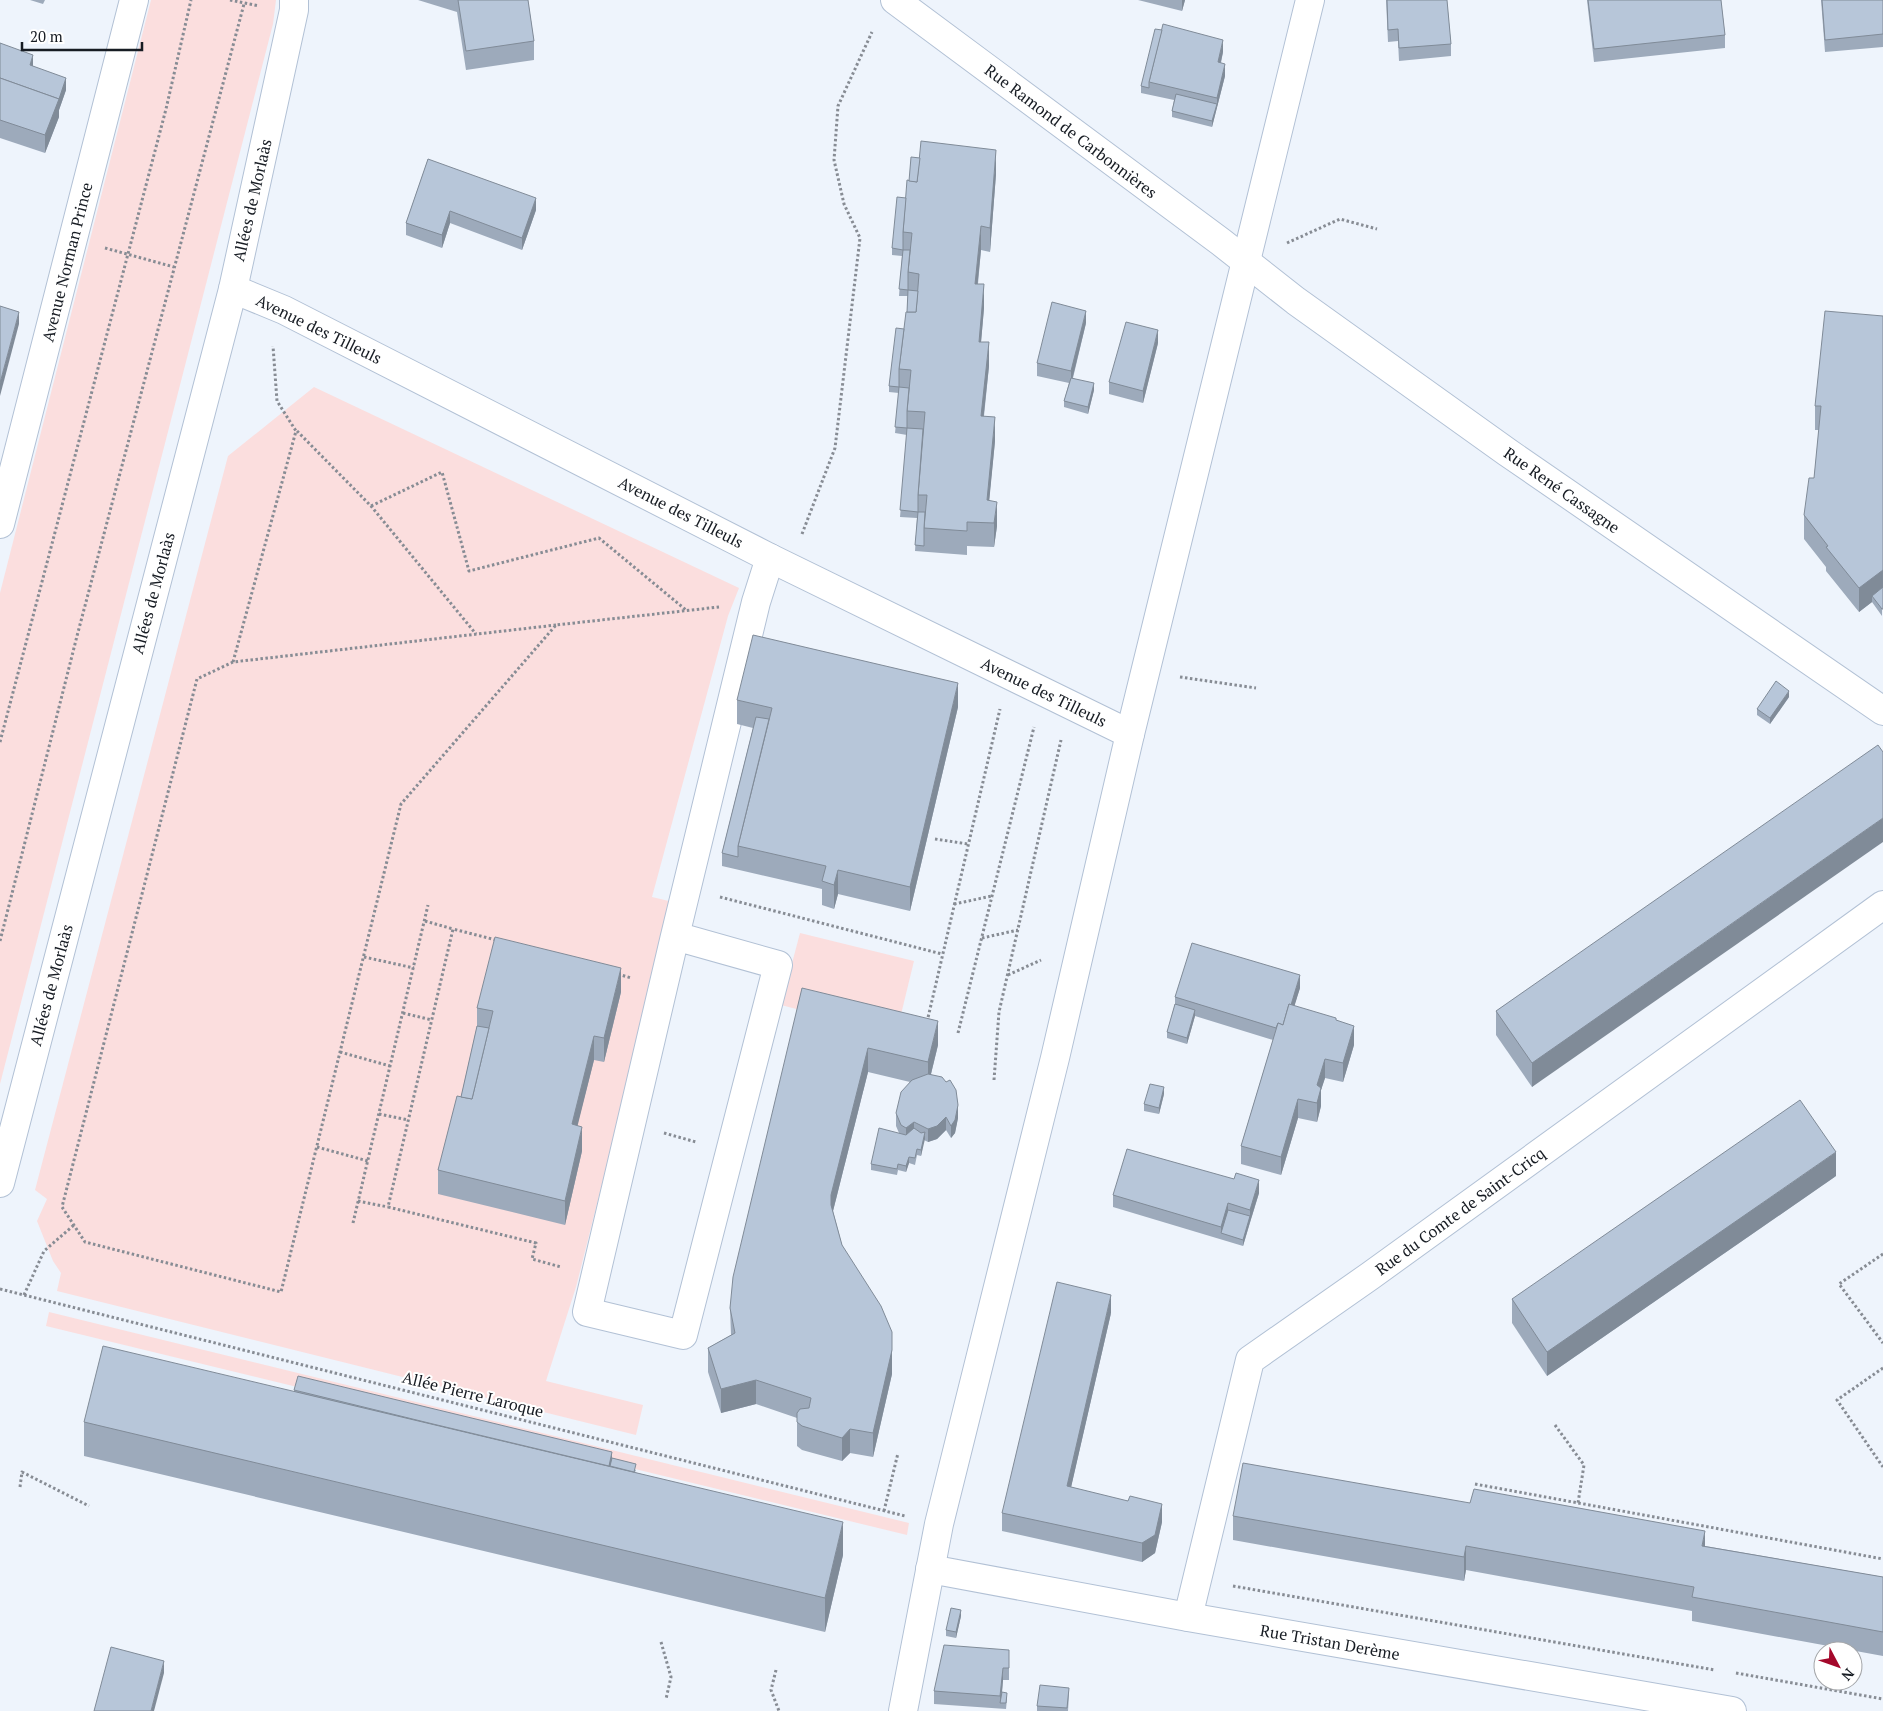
<svg xmlns="http://www.w3.org/2000/svg" width="1883" height="1711" font-family="'PT Serif',serif">
<rect width="100%" height="100%" fill="#eef4fc"/>
<g fill="#fbdede">
<polygon points="151,0 276,0 273,24 0,1084 0,593"/>
<polygon points="314,387 739,588 728,616 652,897 673,902 576,1287 546,1381 643,1405 636,1435 57,1291 61,1273 53,1261 37,1221 47,1199 35,1190 228,456"/>
<polygon points="800,933 914,961 896,1035 781,1005"/>
<polygon points="49,1312 909,1523 907,1535 46,1326"/>
</g>
<g fill="none" stroke-linecap="round" stroke-linejoin="round">
<g stroke="#b2c1d5" stroke-width="30">
<g id="minor">
<polyline points="895,0 1221,242 1296,301 1507,452 1883,711"/>
<polyline points="233,289 284,310 770,558 1130,734"/>
<polyline points="0,524 134,0"/>
<polyline points="675,936 587,1312 683,1335 778,965 675,936 756,602 770,558"/>
<polyline points="0,1183 233,289 294,10 294,0"/>
<polyline points="930,1569 1188,1617 1732,1711"/>
<polyline points="1188,1617 1250,1360 1370,1276 1883,905"/>
<polyline points="903,1711 939,1524 1055,1058 1130,734 1310,0"/>
</g>
</g>
<g stroke="#878c94" stroke-width="3" stroke-dasharray="2.5 2.5" stroke-linecap="butt">
<polyline points="230,0 259,6"/>
<polyline points="1287,243 1340,219 1377,229"/>
<polyline points="105,248 174,267"/>
<polyline points="297,431 371,506 476,634"/>
<polyline points="371,506 442,472 469,571 599,538 686,610"/>
<polyline points="802,534 835,448 860,238 844,204 834,160 838,106 872,32"/>
<polyline points="556,625 233,662 197,679 62,1207 85,1242 281,1292 401,804 556,625 719,607"/>
<polyline points="233,662 296,431 277,401 273,346"/>
<polyline points="1180,677 1256,688"/>
<polyline points="0,742 166,109 191,0"/>
<polyline points="935,839 968,844"/>
<polyline points="720,897 942,954"/>
<polyline points="954,904 992,896"/>
<polyline points="425,921 453,929"/>
<polyline points="982,938 1018,930"/>
<polyline points="496,940 453,929 388,1207 536,1243 532,1259 561,1267"/>
<polyline points="0,941 77,636 244,4"/>
<polyline points="364,957 414,968"/>
<polyline points="618,974 631,978"/>
<polyline points="1008,975 1041,960"/>
<polyline points="403,1013 432,1020"/>
<polyline points="927,1022 1000,709"/>
<polyline points="958,1033 1034,727"/>
<polyline points="340,1052 390,1066"/>
<polyline points="994,1080 999,1012 1061,740"/>
<polyline points="379,1114 408,1120"/>
<polyline points="664,1133 696,1142"/>
<polyline points="317,1147 368,1161"/>
<polyline points="358,1201 388,1207"/>
<polyline points="353,1223 428,905"/>
<polyline points="1883,1254 1839,1284 1883,1343"/>
<polyline points="0,1289 905,1516"/>
<polyline points="24,1295 44,1251 74,1225"/>
<polyline points="1883,1368 1837,1400 1883,1467"/>
<polyline points="1555,1425 1584,1465 1578,1503"/>
<polyline points="1475,1484 1883,1559"/>
<polyline points="20,1487 22,1472 89,1506"/>
<polyline points="884,1511 898,1453"/>
<polyline points="1233,1586 1715,1670"/>
<polyline points="661,1642 671,1677 666,1699"/>
<polyline points="776,1670 771,1690 779,1711"/>
<polyline points="1736,1673 1883,1699"/>
</g>
<use href="#minor" stroke="#fff" stroke-width="28"/>
</g>
<g fill="#9daabb">
<polygon points="30,0 45,0 43,4"/>
<polygon points="418,0 528,0 534,41 534,60 466,70 457,12"/>
<polygon points="1138,0 1185,0 1182,11"/>
<polygon points="1386,0 1447,0 1451,44 1451,56 1399,61 1398,41 1388,42"/>
<polygon points="1587,0 1721,0 1725,35 1725,48 1594,62"/>
<polygon points="1821,0 1883,0 1883,47 1825,52"/>
<polygon points="0,43 33,66 66,90 59,110 59,117 45,153 0,138"/>
<polygon points="1223,52 1221,63 1225,76 1212,127 1172,117 1172,111 1174,100 1141,93 1141,86"/>
<polygon points="428,159 536,210 522,250 450,223 442,248 406,235 406,223"/>
<polygon points="996,174 990,252 981,250 978,284 984,308 981,342 989,366 984,416 995,441 989,500 997,526 994,547 967,546 967,555 915,551 917,518 900,517 907,435 895,433 899,393 889,392 889,386 904,329 907,312 908,296 899,296 902,256 892,255 892,248 906,198"/>
<polygon points="1883,316 1882,616 1872,602 1859,612 1826,571 1826,567 1804,539 1804,515 1814,478 1819,430 1815,430 1815,406"/>
<polygon points="1086,323 1073,378 1094,390 1088,414 1064,407 1064,401 1069,383 1037,376 1037,363"/>
<polygon points="1158,343 1143,403 1109,394 1109,382"/>
<polygon points="1789,697 1770,724 1757,715 1757,709"/>
<polygon points="737,700 958,707 910,911 838,894 834,909 822,905 822,889 722,866 722,853 753,728 737,724"/>
<polygon points="1883,752 1532,1087 1496,1035 1496,1011"/>
<polygon points="802,988 938,1045 931,1074 958,1118 955,1133 951,1138 946,1130 937,1139 928,1142 924,1140 921,1156 917,1155 915,1165 909,1163 906,1172 898,1170 897,1175 871,1170 871,1164 899,1133 896,1126 896,1113 910,1082 868,1072 833,1211 842,1245 892,1374 873,1457 850,1453 842,1461 802,1450 797,1446 797,1418 756,1404 721,1413 708,1372 708,1348 731,1335 730,1308"/>
<polygon points="1300,988 1294,1006 1336,1021 1354,1045 1343,1082 1325,1078 1321,1090 1321,1106 1317,1122 1298,1118 1281,1175 1241,1164 1241,1146 1273,1040 1195,1016 1187,1044 1167,1038 1167,1032 1175,1004 1175,997"/>
<polygon points="621,992 604,1062 594,1060 577,1126 582,1151 565,1225 438,1194 438,1170 461,1097 477,1026 477,1008"/>
<polygon points="1164,1094 1159,1114 1144,1111 1144,1104"/>
<polygon points="1836,1176 1547,1376 1512,1323 1512,1299"/>
<polygon points="1259,1193 1243,1246 1113,1207 1113,1195"/>
<polygon points="1111,1313 1071,1487 1162,1522 1155,1553 1142,1562 1002,1531 1002,1513"/>
<polygon points="294,1390 612,1458 636,1470 635,1472 843,1555 825,1632 84,1456 84,1422 294,1392"/>
<polygon points="1233,1516 1705,1546 1883,1577 1883,1656 1692,1621 1692,1611 1466,1570 1464,1581 1233,1540"/>
<polygon points="961,1616 956,1638 946,1636 946,1630"/>
<polygon points="1009,1650 1009,1680 1003,1680 1002,1692 1007,1699 1006,1709 934,1704 934,1691"/>
<polygon points="1069,1694 1068,1711 1037,1711 1037,1706"/>
</g>
<g fill="#808b98">
<polygon points="1182,0 1185,0 1182,11"/>
<polygon points="1223,40 1223,52 1218,74 1218,62"/>
<polygon points="33,55 33,67 30,65"/>
<polygon points="1225,64 1225,76 1212,127 1212,121 1217,104 1217,98"/>
<polygon points="66,78 66,90 59,110 59,117 45,153 45,135"/>
<polygon points="996,150 996,174 990,252 990,228"/>
<polygon points="536,198 536,210 522,250 522,238"/>
<polygon points="450,211 450,223 442,248 442,235"/>
<polygon points="981,226 981,250 975,308 975,284"/>
<polygon points="984,284 984,308 979,365 979,342"/>
<polygon points="1086,311 1086,323 1071,384 1071,371"/>
<polygon points="19,312 19,324 0,396 0,383"/>
<polygon points="1158,330 1158,343 1143,403 1143,391"/>
<polygon points="989,342 989,366 981,440 981,416"/>
<polygon points="1094,383 1094,390 1088,414 1088,407"/>
<polygon points="995,417 995,441 987,524 987,500"/>
<polygon points="997,502 997,526 994,547 994,523"/>
<polygon points="1883,570 1883,594 1872,596 1872,602 1859,612 1859,588"/>
<polygon points="958,683 958,707 910,911 910,887"/>
<polygon points="1789,691 1789,697 1770,724 1770,718"/>
<polygon points="1883,818 1883,842 1532,1087 1532,1063"/>
<polygon points="838,870 838,894 834,909 834,885"/>
<polygon points="621,968 621,992 604,1062 604,1038"/>
<polygon points="1300,975 1300,988 1283,1043 1283,1031"/>
<polygon points="1195,1010 1195,1016 1187,1044 1187,1038"/>
<polygon points="938,1021 938,1045 928,1086 928,1062"/>
<polygon points="1354,1026 1354,1045 1343,1082 1343,1063"/>
<polygon points="594,1036 594,1060 572,1148 572,1124"/>
<polygon points="868,1048 868,1072 831,1219 831,1195"/>
<polygon points="1325,1059 1325,1078 1321,1090 1321,1106 1317,1122 1317,1085"/>
<polygon points="1164,1087 1164,1094 1159,1114 1159,1108"/>
<polygon points="1298,1099 1298,1118 1281,1175 1281,1157"/>
<polygon points="958,1105 958,1118 955,1133 951,1138 951,1126"/>
<polygon points="946,1117 946,1130 937,1139 928,1142 928,1129"/>
<polygon points="914,1122 914,1134 906,1141 906,1128"/>
<polygon points="582,1127 582,1151 565,1225 565,1201"/>
<polygon points="925,1132 925,1139 921,1156 921,1150"/>
<polygon points="1836,1152 1836,1176 1547,1376 1547,1352"/>
<polygon points="909,1157 909,1163 906,1172 906,1166"/>
<polygon points="1259,1180 1259,1193 1250,1222 1250,1210"/>
<polygon points="1228,1203 1228,1216 1221,1233 1221,1227"/>
<polygon points="1250,1216 1250,1222 1243,1246 1243,1240"/>
<polygon points="1111,1295 1111,1313 1067,1505 1067,1486"/>
<polygon points="892,1332 892,1374 873,1457 873,1433"/>
<polygon points="756,1380 756,1404 721,1413 721,1389"/>
<polygon points="850,1429 850,1453 842,1461 842,1438"/>
<polygon points="612,1452 612,1465 608,1468"/>
<polygon points="1162,1504 1162,1522 1155,1553 1142,1562 1142,1543"/>
<polygon points="843,1522 843,1555 825,1632 825,1598"/>
<polygon points="1705,1531 1705,1555 1702,1546"/>
<polygon points="1466,1546 1466,1570 1464,1581 1464,1557"/>
<polygon points="961,1610 961,1616 956,1638 956,1632"/>
<polygon points="164,1661 164,1673 154,1711 151,1711"/>
<polygon points="1003,1668 1003,1680 1001,1703 1000,1703 1000,1696"/>
</g>
<g fill="#b7c6d9" stroke="#808b98">
<polygon points="458,0 528,0 534,41 466,51"/>
<polygon points="1387,0 1447,0 1451,44 1399,48 1398,29 1388,30"/>
<polygon points="1588,0 1721,0 1725,35 1594,49"/>
<polygon points="1822,0 1883,0 1883,34 1825,40"/>
<polygon points="1163,24 1223,40 1218,62 1225,64 1217,98 1149,82"/>
<polygon points="1155,29 1162,30 1149,82 1149,88 1141,86"/>
<polygon points="0,43 33,55 30,65 66,78 59,99 0,78"/>
<polygon points="0,78 59,99 45,135 0,120"/>
<polygon points="1176,94 1217,104 1212,121 1172,111"/>
<polygon points="921,141 996,150 990,228 981,226 975,284 984,284 979,342 989,342 981,416 995,417 987,500 997,502 994,523 967,522 967,531 924,528 927,495 918,495 925,412 907,411 911,370 899,369 906,312 916,312 919,274 908,272 912,233 903,232 907,180 917,182"/>
<polygon points="911,157 920,158 917,182 909,181"/>
<polygon points="428,159 536,198 522,238 450,211 442,235 406,223"/>
<polygon points="897,197 906,198 903,232 903,250 892,248"/>
<polygon points="903,250 910,250 908,272 908,290 899,289"/>
<polygon points="908,290 918,291 916,312 907,312"/>
<polygon points="1052,302 1086,311 1071,371 1037,363"/>
<polygon points="0,306 19,312 0,383"/>
<polygon points="1825,311 1883,316 1883,570 1859,588 1826,547 1828,546 1804,515 1809,478 1814,478 1821,406 1815,406"/>
<polygon points="1126,322 1158,330 1143,391 1109,382"/>
<polygon points="896,328 904,329 899,369 899,387 889,386"/>
<polygon points="1071,378 1094,383 1088,407 1064,401"/>
<polygon points="899,387 909,388 907,411 907,428 895,427"/>
<polygon points="907,428 923,429 918,495 918,512 900,510"/>
<polygon points="918,512 925,512 924,528 924,546 915,545"/>
<polygon points="1883,587 1883,609 1882,609 1872,596"/>
<polygon points="753,635 958,683 910,887 838,870 834,885 822,881 826,866 738,846 772,708 737,700"/>
<polygon points="1776,681 1789,691 1770,718 1757,709"/>
<polygon points="756,717 769,719 738,846 738,857 722,853"/>
<polygon points="1878,745 1883,752 1883,818 1532,1063 1496,1011"/>
<polygon points="495,937 621,968 604,1038 594,1036 572,1124 582,1127 565,1201 438,1170 457,1096 472,1099 493,1011 477,1008"/>
<polygon points="1192,943 1300,975 1291,1005 1289,1004 1283,1025 1278,1023 1276,1028 1175,997"/>
<polygon points="802,988 938,1021 928,1062 868,1048 831,1195 831,1205 842,1245 881,1306 892,1332 892,1350 873,1433 850,1429 842,1438 802,1426 797,1422 797,1413 800,1409 809,1408 811,1398 756,1380 721,1389 708,1348 735,1333 730,1308 733,1277"/>
<polygon points="1175,1004 1195,1010 1187,1038 1167,1032"/>
<polygon points="1289,1004 1336,1018 1336,1020 1354,1026 1343,1063 1325,1059 1317,1085 1321,1088 1317,1103 1298,1099 1281,1157 1241,1146 1278,1023 1283,1025"/>
<polygon points="477,1026 489,1028 472,1099 461,1097"/>
<polygon points="928,1074 942,1077 946,1082 950,1080 956,1090 958,1105 955,1120 951,1126 946,1117 937,1126 928,1129 914,1122 906,1128 901,1125 896,1113 901,1092 912,1080"/>
<polygon points="1150,1084 1164,1087 1159,1108 1144,1104"/>
<polygon points="1800,1100 1836,1152 1547,1352 1512,1299"/>
<polygon points="879,1128 906,1135 914,1128 921,1133 925,1132 921,1150 917,1149 915,1158 909,1157 906,1166 898,1164 897,1169 871,1164"/>
<polygon points="1127,1149 1234,1179 1236,1173 1259,1180 1250,1210 1228,1203 1221,1227 1113,1195"/>
<polygon points="1228,1210 1250,1216 1243,1240 1221,1233"/>
<polygon points="1057,1282 1111,1295 1067,1486 1128,1501 1130,1496 1162,1504 1155,1535 1142,1543 1002,1513"/>
<polygon points="103,1346 843,1522 825,1598 84,1422"/>
<polygon points="298,1376 612,1452 609,1466 433,1424 294,1390"/>
<polygon points="612,1458 636,1464 634,1472 610,1466"/>
<polygon points="1243,1463 1470,1503 1474,1489 1705,1531 1702,1546 1883,1577 1883,1632 1692,1597 1694,1587 1466,1546 1464,1557 1233,1516"/>
<polygon points="951,1608 961,1610 956,1632 946,1630"/>
<polygon points="944,1645 1009,1650 1009,1668 1003,1668 1000,1696 934,1691"/>
<polygon points="111,1647 164,1661 151,1711 94,1711"/>
<polygon points="1040,1685 1069,1688 1067,1708 1037,1706"/>
<polygon points="1002,1692 1007,1693 1006,1703 1000,1703"/>
</g>
<g text-anchor="middle" dominant-baseline="central" stroke-width="4" stroke-linejoin="round" paint-order="stroke">
<g font-size="16" fill="#171c23" stroke="#fff">
<text transform="translate(1071 131) rotate(37)">Rue Ramond de Carbonnières</text>
<text transform="translate(252 200) rotate(-77)">Allées de Morlaàs</text>
<text transform="translate(67 262) rotate(-76)">Avenue Norman Prince</text>
<text transform="translate(319 329) rotate(26)">Avenue des Tilleuls</text>
<text transform="translate(1562 490) rotate(35)">Rue René Cassagne</text>
<text transform="translate(681 512) rotate(27)">Avenue des Tilleuls</text>
<text transform="translate(153 593) rotate(-75)">Allées de Morlaàs</text>
<text transform="translate(1044 692) rotate(26)">Avenue des Tilleuls</text>
<text transform="translate(51 985) rotate(-75)">Allées de Morlaàs</text>
<text transform="translate(1460 1211) rotate(-36)">Rue du Comte de Saint-Cricq</text>
<text transform="translate(473 1394) rotate(14)">Allée Pierre Laroque</text>
<text transform="translate(1330 1642) rotate(10)">Rue Tristan Derème</text>
</g>
</g>
<g transform="translate(1838 1666) rotate(131)"><circle r="24" fill="#ffffff" stroke="#a2a4a7"/>
<path d="M0-4L9 19L0 12L-9 19Z" fill="#a4082b"/>
<text y="-8" font-size="14" font-weight="bold" text-anchor="middle" fill="#171c23">N</text>
</g>
<path d="M22 42v8h120v-8" fill="none" stroke="#171c23" stroke-width="2.5"/>
<text x="30" y="42" font-size="15" fill="#171c23" stroke="#ffffff" stroke-width="4" paint-order="stroke">20 m</text>
</svg>
